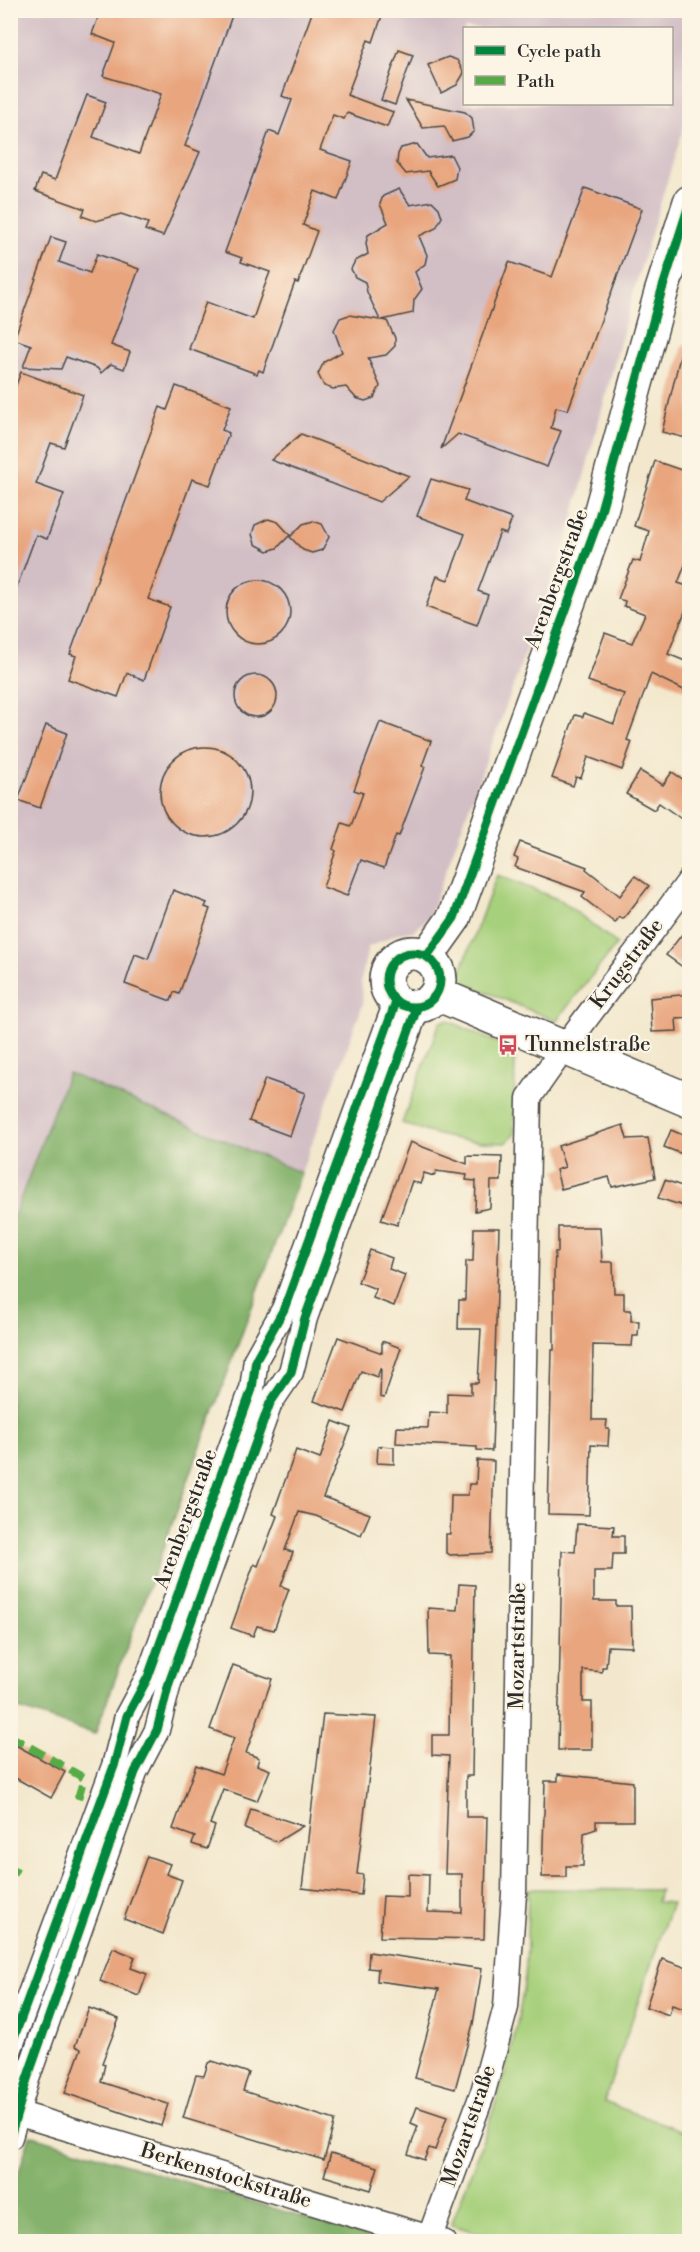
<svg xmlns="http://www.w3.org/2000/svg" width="700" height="2252" font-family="'Libre Bodoni',serif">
<rect width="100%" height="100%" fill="#fcf5e5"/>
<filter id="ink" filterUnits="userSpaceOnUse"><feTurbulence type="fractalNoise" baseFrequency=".0167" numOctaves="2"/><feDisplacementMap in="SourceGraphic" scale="12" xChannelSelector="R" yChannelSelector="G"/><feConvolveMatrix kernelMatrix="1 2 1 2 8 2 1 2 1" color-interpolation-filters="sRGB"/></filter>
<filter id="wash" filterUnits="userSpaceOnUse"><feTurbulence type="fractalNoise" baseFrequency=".008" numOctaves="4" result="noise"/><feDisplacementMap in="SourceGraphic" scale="24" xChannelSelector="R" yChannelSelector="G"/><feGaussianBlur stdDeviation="1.35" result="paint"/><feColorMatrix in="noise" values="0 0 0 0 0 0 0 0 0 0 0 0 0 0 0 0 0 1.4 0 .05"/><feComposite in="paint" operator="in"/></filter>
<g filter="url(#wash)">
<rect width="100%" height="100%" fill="#f3e8cd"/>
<path fill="#d2bec5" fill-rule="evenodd" d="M 11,11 L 689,11 L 689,110 L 636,283 L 568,536 L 429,917 L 414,931 L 399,933 L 368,947 L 361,980 L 363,1004 L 301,1173 L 68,1073 L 11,1224 ZM 464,28 L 672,28 L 672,104 L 464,104 Z"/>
<g fill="#a7d07c" stroke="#697e54" stroke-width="1.5">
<polygon points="497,875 562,901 617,944 556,1021 462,982 460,973"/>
<path d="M 447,1020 L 515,1051 L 514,1135 L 505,1143 C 462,1142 442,1138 402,1123 L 440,1022 Z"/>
<path d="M 528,1889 L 660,1890 L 657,1902 L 672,1903 L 604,2102 L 689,2133 L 689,2241 L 507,2241 L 451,2225 C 482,2145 515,2061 525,1976 C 528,1947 527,1918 528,1889 Z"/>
</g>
<g fill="#85b26c" stroke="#586e4c" stroke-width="1.5">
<polygon points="68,1073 301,1173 95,1734 10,1706 11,1224"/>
<polygon points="30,2135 382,2241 11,2241 11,2198"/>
</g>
<g id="blocks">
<g fill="#e8a57e">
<polygon points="101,10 234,10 185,146 200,152 163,236 145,230 148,223 121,214 96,221 82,216 85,209 35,191 41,175 55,180 87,95 106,102 93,137 139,154 161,94 103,76 115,43 92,34"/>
<polygon points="313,10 384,10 373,42 368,40 347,95 393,112 387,127 347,113 344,119 333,115 320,150 352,161 338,200 315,191 303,225 317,231 298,283 295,282 263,372 259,370 257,374 189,349 206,302 253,319 262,293 270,272 241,262 242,258 225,252 269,131 279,135 292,100 282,96"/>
<polygon points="399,50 413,55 395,105 381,100"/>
<polygon points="448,57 457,60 464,73 457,85 441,93 428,65"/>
<polygon points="406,100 465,112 472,118 474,131 468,137 452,141 444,126 423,128"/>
<polygon points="417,144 427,158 451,155 457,167 455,179 438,186 428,171 406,174 397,163 398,154 401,148"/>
<polygon points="585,188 642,209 568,410 556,407 551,428 561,431 547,467 458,434 441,449 509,262 552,277"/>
<polygon points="399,189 410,205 432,201 439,208 442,217 436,228 419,236 427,255 425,264 415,272 422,289 414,300 413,313 382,320 387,321 395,338 395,346 386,355 368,358 380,386 374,398 365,401 356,398 346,387 333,389 324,386 318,374 324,362 342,352 334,330 340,318 349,315 380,320 367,292 365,282 355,277 351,269 355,261 368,254 366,243 368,235 388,223 380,204 383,196"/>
<polygon points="51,237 66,242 59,262 90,273 97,254 139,269 111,345 130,352 124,369 111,364 101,373 97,368 66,357 61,369 23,367 31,345 14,339"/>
<polygon points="683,344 690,345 690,439 662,432"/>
<polygon points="21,372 83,395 64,447 51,443 36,484 64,494 47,539 36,535 12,600 10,401"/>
<polygon points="176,386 231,406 222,430 229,433 210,485 192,479 148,599 170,607 144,680 127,673 118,697 68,679 76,656 70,654 160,407 167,410"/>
<polygon points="301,434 409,476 379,502 271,460"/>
<polygon points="655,461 690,473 690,552 678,583 690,587 690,599 668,654 690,663 690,693 651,674 627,740 632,742 622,770 588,757 581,778 576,777 573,786 552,778 575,715 583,717 584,713 614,724 624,694 588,681 605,633 632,643 645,614 624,606 625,601 618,599 633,560 640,562 649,531 634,526"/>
<polygon points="431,479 468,490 464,501 512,519 506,534 500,532 478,591 488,595 477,625 426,607 437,576 448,580 465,534 417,516"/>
<polygon points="268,519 278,522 290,535 277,548 268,551 255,544 252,534 255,525"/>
<polygon points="313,521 322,524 329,537 322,550 312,553 303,550 290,537 303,524"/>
<circle cx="258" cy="612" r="32"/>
<circle cx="256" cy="696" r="21"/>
<polygon points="380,722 431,741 422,766 425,767 399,836 396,835 384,868 361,860 347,896 323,887 336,851 333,849 342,823 351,826 363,793 354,790"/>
<polygon points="46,725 67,733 40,808 18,800"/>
<circle cx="205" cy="792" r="45"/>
<polygon points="640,771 663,785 672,772 690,784 690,825 659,803 654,810 626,794"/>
<polygon points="520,842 587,867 586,869 620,896 635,876 649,886 623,919 619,917 615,923 582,897 585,892 515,867 518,859 514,857"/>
<polygon points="173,890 207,903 205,907 210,909 179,994 174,992 171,1001 125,984 135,954 148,959"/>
<polygon points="690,924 690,972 666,955"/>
<polygon points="690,994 690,1018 676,1019 677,1031 652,1032 650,998"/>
<polygon points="265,1079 305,1093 290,1136 249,1121"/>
<polygon points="623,1125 627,1139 648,1138 655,1178 612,1187 609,1177 561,1189 556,1170 565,1167 558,1146"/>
<polygon points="671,1130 690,1138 690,1157 664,1147"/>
<polygon points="410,1142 467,1164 467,1156 502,1157 501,1181 491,1181 490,1208 475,1211 476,1181 466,1180 467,1175 436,1171 434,1176 424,1173 420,1184 412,1181 397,1225 381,1220"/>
<polygon points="665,1180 690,1189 690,1208 658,1198"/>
<polygon points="558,1227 600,1227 602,1262 613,1262 614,1293 624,1293 624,1310 631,1310 631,1321 639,1321 638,1336 633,1336 632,1346 593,1345 592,1420 607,1420 606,1429 609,1429 608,1446 591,1445 589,1515 548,1514 552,1350 554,1350 554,1274 555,1252 558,1252"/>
<polygon points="474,1228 499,1228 492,1451 477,1450 477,1447 396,1443 397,1427 428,1428 429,1412 447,1413 447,1393 471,1394 471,1383 478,1383 481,1329 458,1329 459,1300 465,1300 466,1261 473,1261"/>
<polygon points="370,1250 392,1258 389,1269 405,1275 394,1306 373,1298 376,1289 358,1282"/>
<polygon points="338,1337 382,1353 382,1341 401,1348 384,1398 380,1397 381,1367 377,1377 361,1371 345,1412 314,1401"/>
<polygon points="333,1421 351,1428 323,1497 370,1514 361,1535 316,1516 299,1512 285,1550 293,1552 281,1586 289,1589 274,1630 257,1626 253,1636 231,1628 254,1564 258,1566 277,1516 273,1514 296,1450 320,1459"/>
<polygon points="378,1446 394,1447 394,1464 377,1463"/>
<polygon points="477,1460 494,1461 491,1553 450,1555 446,1552 446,1534 450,1534 451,1495 468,1495 469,1484 476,1484"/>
<polygon points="577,1524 614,1526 613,1536 624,1536 624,1554 613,1554 612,1571 594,1571 594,1601 616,1601 616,1606 631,1606 632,1647 608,1646 606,1667 602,1667 602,1672 583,1670 583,1702 592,1702 592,1750 558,1750 562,1551 575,1552"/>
<polygon points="459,1584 475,1585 472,1776 466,1776 466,1817 487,1817 484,1939 380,1937 383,1896 408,1897 408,1874 429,1875 428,1912 462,1913 462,1874 445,1874 449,1756 432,1755 432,1735 449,1735 450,1656 429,1655 428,1608 457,1610"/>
<polygon points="233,1665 272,1679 246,1753 259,1758 257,1765 270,1770 257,1801 223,1789 210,1824 215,1826 207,1849 192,1844 195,1837 173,1829 196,1765 221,1774 234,1738 210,1729"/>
<polygon points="323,1714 376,1717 357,1874 363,1875 361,1895 302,1888"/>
<polygon points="10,1742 65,1772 51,1798 10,1775"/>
<polygon points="558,1774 633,1782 633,1821 596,1821 596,1829 584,1833 583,1866 566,1866 566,1877 542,1877 545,1781 558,1781"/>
<polygon points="251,1809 303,1826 277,1842 245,1829"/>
<polygon points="147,1856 170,1864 166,1874 182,1880 163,1934 124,1919"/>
<polygon points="113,1948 135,1957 131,1968 147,1974 139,1996 100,1981"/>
<polygon points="369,1952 482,1969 473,2024 455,2089 415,2078 439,1989 377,1981 378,1969 368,1968"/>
<polygon points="662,1959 690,1969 690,2011 672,2005 669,2015 646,2007"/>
<polygon points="89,2008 119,2019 102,2063 105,2064 101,2082 168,2104 161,2126 65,2093 81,2049 75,2046"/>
<polygon points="212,2061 249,2073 243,2091 335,2120 324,2160 183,2118 196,2075 204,2076 208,2063"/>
<polygon points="417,2107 447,2117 435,2150 429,2148 424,2160 408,2154 418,2126 411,2123"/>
<polygon points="331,2153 378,2167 371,2190 324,2176"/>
</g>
</g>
</g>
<g filter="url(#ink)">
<use href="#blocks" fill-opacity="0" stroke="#494743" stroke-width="1.5"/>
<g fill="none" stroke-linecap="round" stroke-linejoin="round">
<g stroke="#494743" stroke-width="27">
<g id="street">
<polyline points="10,2048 114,1766 127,1716 148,1677 252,1389 256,1359 284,1309 396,1002"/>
<polyline points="10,2111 443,2242"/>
<polyline points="10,2137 27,2079 135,1772 157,1730 169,1683 270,1403 291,1372 305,1318 417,1008"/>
<path d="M 428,2242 L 483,2092 L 506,2007 L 514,1894 L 529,1098 C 579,1023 637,954 690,880"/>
</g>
</g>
<g stroke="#494743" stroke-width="36">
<g id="secondary">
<circle cx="413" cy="980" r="27"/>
<polyline points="427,956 454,918 598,521 661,293 690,202"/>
<polyline points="437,994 690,1101"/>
</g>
</g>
<use href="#street" stroke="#fff" stroke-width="24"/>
<use href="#secondary" stroke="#fff" stroke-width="33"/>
<g stroke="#54ab44" stroke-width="8" stroke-dasharray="15 8" stroke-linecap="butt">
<polyline points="10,1736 84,1778 76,1805"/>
<polyline points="10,1869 18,1873"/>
</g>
<g stroke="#fcf5e5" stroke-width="13">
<g id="cycleway">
<circle cx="413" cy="980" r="27"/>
<polyline points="427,956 454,918 598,521 661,293 690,202"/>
<polyline points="10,2048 114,1766 127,1716 148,1677 252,1389 256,1359 284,1309 396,1002"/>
<polyline points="10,2137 27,2079 135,1772 157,1730 169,1683 270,1403 291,1372 305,1318 417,1008"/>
</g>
</g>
<use href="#cycleway" stroke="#00873e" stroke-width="9"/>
</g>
</g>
<defs>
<g id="bus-bare" transform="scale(1.62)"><path d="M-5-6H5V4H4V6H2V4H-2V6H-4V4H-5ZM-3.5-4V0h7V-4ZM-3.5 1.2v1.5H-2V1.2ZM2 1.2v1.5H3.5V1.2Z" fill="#d1495b" stroke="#fcf5e5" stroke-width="2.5" paint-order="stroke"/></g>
</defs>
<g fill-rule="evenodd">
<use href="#bus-bare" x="508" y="1045"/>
</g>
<g text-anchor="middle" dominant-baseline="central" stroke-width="4.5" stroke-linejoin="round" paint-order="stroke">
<g font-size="21" fill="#2b2b2b" stroke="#fcf5e5">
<text transform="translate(557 579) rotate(-70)">Arenbergstraße</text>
<text transform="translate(627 964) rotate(-53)">Krugstraße</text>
<text transform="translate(186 1519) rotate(-70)">Arenbergstraße</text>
<text transform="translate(518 1646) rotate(-89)">Mozartstraße</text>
<text transform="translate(469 2126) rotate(-71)">Mozartstraße</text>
<text transform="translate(226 2176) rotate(17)">Berkenstockstraße</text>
</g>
<g font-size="21" fill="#2b2b2b" stroke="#fcf5e5" text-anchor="start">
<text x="525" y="1045">Tunnelstraße</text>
</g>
</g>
<rect width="700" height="2252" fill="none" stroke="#fcf5e5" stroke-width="36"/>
<rect x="463" y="27" width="210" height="78" fill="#fcf5e5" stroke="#a8a49b" stroke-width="1.5"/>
<rect x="475" y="46" width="30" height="9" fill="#00873e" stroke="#a8a49b" stroke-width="1.5"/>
<text x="517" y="57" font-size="18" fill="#2b2b2b">Cycle path</text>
<rect x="475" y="76" width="30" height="9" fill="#54ab44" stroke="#a8a49b" stroke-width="1.5"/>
<text x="517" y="87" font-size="18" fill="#2b2b2b">Path</text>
</svg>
